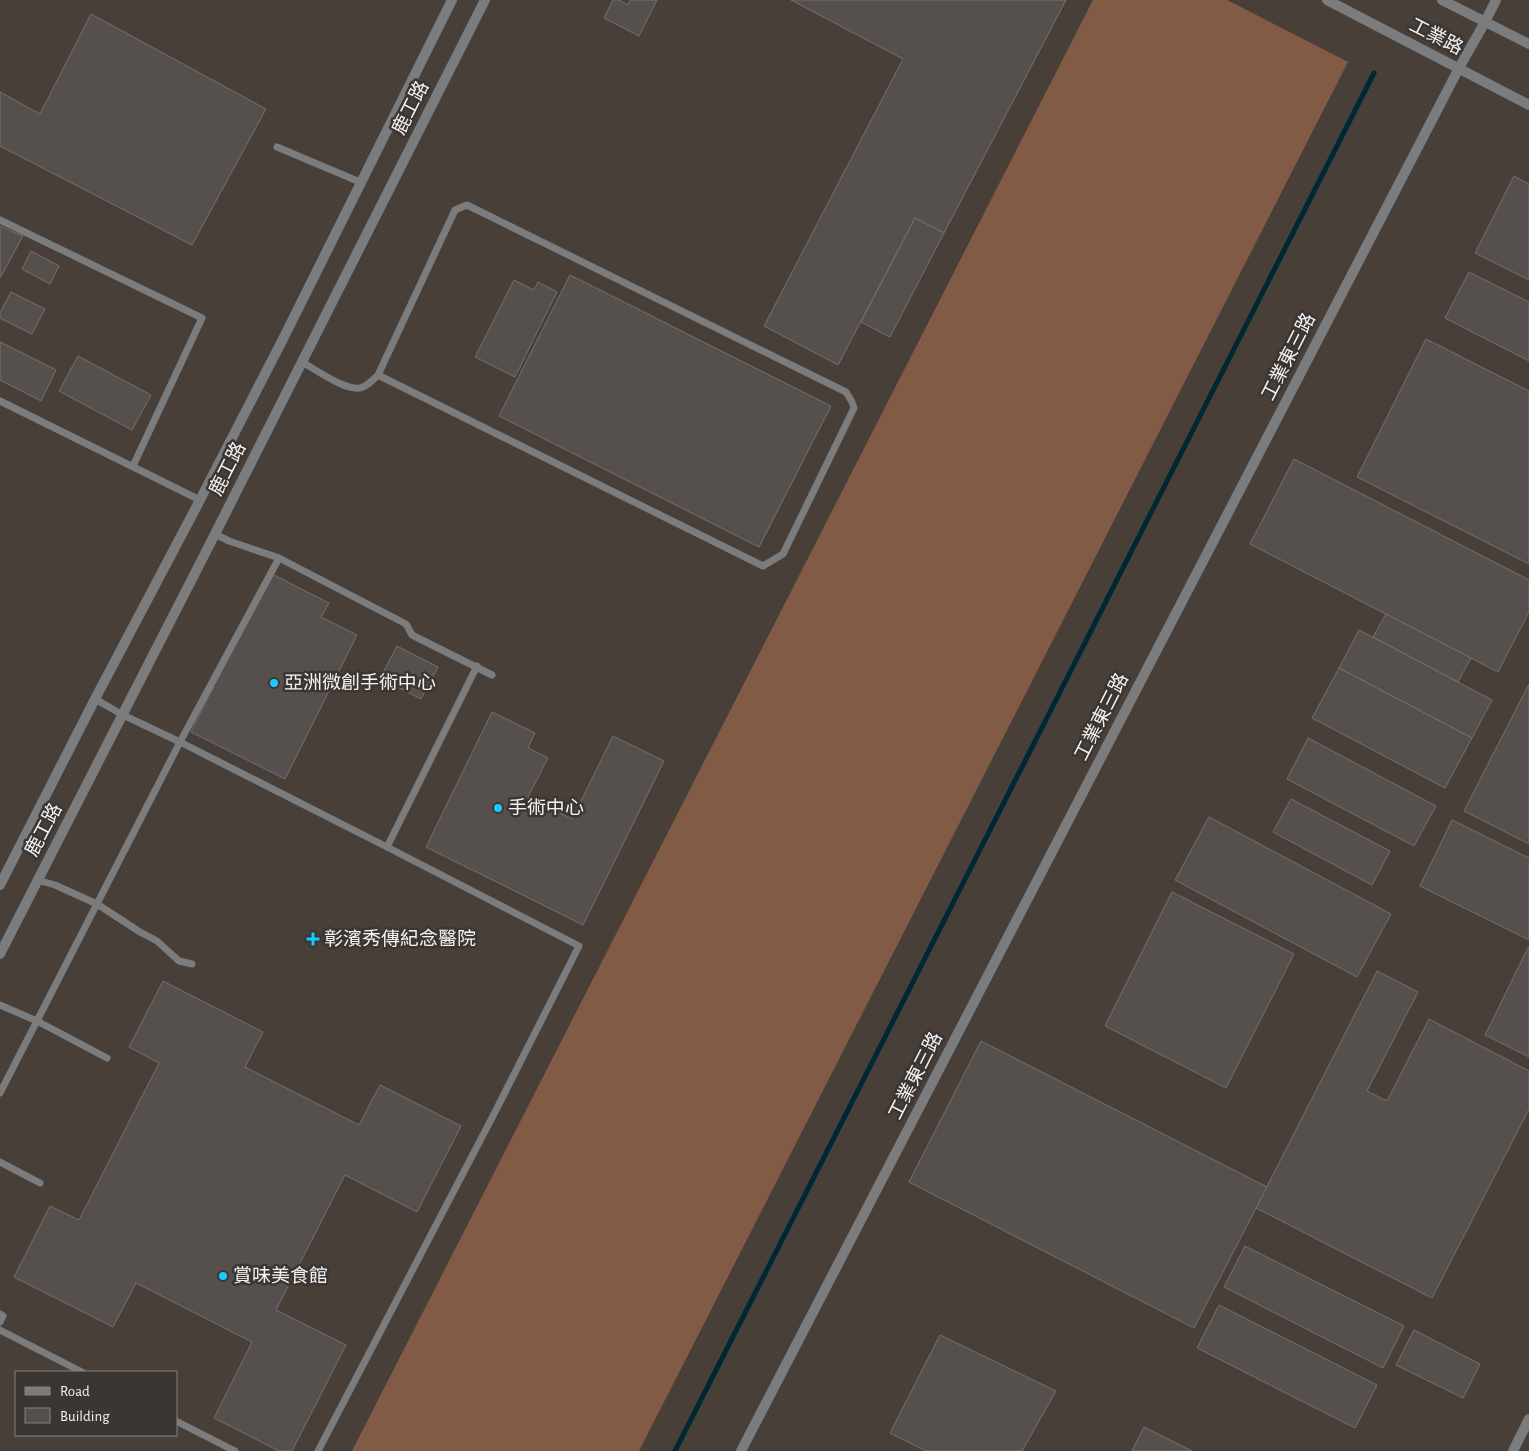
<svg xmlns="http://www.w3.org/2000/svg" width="1529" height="1451" font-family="'Alegreya Sans','Noto Sans TC',sans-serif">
<rect width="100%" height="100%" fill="#3a3634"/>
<path fill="#493f39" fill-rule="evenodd" d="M 0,0 L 1529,0 L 1529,1451 L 0,1451 ZM 16,1372 L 176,1372 L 176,1435 L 16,1435 Z"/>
<polygon fill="#825b47" points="1093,0 1227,0 1348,62 639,1451 352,1451"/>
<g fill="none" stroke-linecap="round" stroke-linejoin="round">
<polyline stroke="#002734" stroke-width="5" points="675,1451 1374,73"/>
</g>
<g fill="#55504e" stroke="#75706e">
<polygon points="613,0 619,0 628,5 630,0 657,0 639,36 604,18"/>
<polygon points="791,0 1066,0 944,233 915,218 838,365 764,326 903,59"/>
<polygon points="91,14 266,109 192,245 0,146 0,92 40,114"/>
<polygon points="1514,176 1529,184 1529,280 1475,253"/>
<polygon points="915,218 944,233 890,337 861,322"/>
<polygon points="0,226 23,236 0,278"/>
<polygon points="31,251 59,266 50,284 22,269"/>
<polygon points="1469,272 1529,302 1529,361 1445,318"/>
<polygon points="570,275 831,406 759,547 499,416"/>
<polygon points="514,280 534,290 538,282 557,292 515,377 475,357"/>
<polygon points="11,292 45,309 32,334 0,318 0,313"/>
<polygon points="1426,339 1529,391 1529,564 1357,477"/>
<polygon points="0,342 56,370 41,401 0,380"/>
<polygon points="78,356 151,395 132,430 59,391"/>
<polygon points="1294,459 1529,580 1529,612 1498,672 1250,544"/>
<polygon points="270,573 329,603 321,617 357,635 285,779 191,732"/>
<polygon points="1386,614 1471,658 1458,682 1373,637"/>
<polygon points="1359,630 1492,700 1472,738 1339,668"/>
<polygon points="397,646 438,667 421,699 380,678"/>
<polygon points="1339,668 1472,738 1445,788 1312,718"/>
<polygon points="1529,684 1529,844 1464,811"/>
<polygon points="492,712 535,733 528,748 548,758 528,797 572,819 613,736 664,761 583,925 426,847"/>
<polygon points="1308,738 1436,806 1414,846 1287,779"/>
<polygon points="1291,799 1390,851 1372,885 1273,832"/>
<polygon points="1209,817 1391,914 1357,977 1175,880"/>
<polygon points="1452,820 1529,858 1529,940 1420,886"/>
<polygon points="1172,892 1294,954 1226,1088 1105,1026"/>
<polygon points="1529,946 1529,1057 1485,1035"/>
<polygon points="1377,971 1418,992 1367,1091 1387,1101 1429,1019 1529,1071 1529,1109 1432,1298 1256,1208"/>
<polygon points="163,981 263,1032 245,1067 359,1125 380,1085 461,1126 417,1212 345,1175 276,1310 346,1345 292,1451 279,1451 214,1418 252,1342 136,1283 113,1327 14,1277 50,1206 79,1220 159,1063 129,1047"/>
<polygon points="981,1041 1267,1187 1194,1328 909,1182"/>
<polygon points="1245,1246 1404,1326 1383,1368 1224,1287"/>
<polygon points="1219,1305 1377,1385 1355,1428 1197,1348"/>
<polygon points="1414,1330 1480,1364 1463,1398 1396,1365"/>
<polygon points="940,1335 1056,1391 1022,1451 926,1451 890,1433"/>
<polygon points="1144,1427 1192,1451 1132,1451"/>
</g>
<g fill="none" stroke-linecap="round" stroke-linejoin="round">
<g stroke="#7a7c7d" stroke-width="7">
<polyline points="277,147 360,182"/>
<polyline points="0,220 202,318 133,466"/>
<path d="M 302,362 C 315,369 349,394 363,387 C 368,385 374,379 378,375 L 763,566 L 783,554 L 854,408 L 852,402 L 846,392 L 467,205 L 455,210 L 378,375"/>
<polyline points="0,401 200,500"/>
<polyline points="215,534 229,541 279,558 406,624 412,635 492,675"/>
<polyline points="95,699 123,715 180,742 387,847 579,946 494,1114 318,1451"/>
<polyline points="387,847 477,666"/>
<polyline points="37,880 55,885 97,904 140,932 157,941 179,961 192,964"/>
<polyline points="0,1005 37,1021 107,1058"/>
<polyline points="0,1093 180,742 279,558"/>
<polyline points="0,1162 40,1183"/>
<polyline points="0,1314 3,1316 0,1322"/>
<polyline points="0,1330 82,1372"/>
<polyline points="176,1421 235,1451"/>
</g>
<g stroke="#7a7c7d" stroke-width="10">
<polyline points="741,1451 1459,68 1485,22 1496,0"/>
<polyline points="1513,1451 1529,1419"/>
</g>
<g stroke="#7a7c7d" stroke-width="10">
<polyline points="1327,0 1529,105"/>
<polyline points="1442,0 1529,44"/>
<polyline points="0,885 95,699 200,500 284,337 452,0"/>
<polyline points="0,954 215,534 485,0"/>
</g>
</g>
<g fill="#1bcafc" stroke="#3a3634" stroke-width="2">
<circle cx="274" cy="683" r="5"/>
<circle cx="498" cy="808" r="5"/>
<path d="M310.5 931.5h5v5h5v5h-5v5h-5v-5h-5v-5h5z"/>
<circle cx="223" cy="1276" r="5"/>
</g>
<g text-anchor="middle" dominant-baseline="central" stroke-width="5" stroke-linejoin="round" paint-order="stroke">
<g font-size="19" fill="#f5f2f1" stroke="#3a3634">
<text transform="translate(1436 37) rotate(27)">工業路</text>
<text transform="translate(411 108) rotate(-63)">鹿工路</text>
<text transform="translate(1289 357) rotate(-63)">工業東三路</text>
<text transform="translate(228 469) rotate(-63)">鹿工路</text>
<text transform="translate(1102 717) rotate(-63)">工業東三路</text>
<text transform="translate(44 830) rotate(-62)">鹿工路</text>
<text transform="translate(916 1076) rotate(-63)">工業東三路</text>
</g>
<g font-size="19" fill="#f5f2f1" stroke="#3a3634" text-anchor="start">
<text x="284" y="683">亞洲微創手術中心</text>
<text x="508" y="808">手術中心</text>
<text x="324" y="939">彰濱秀傳紀念醫院</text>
<text x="233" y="1276">賞味美食館</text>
</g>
</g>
<rect x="15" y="1371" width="162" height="65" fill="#3a3634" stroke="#858180"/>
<rect x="25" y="1387" width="25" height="8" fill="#7a7c7d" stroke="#858180"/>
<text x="60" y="1396" font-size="15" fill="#f5f2f1">Road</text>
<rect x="25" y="1408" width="25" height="15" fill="#55504e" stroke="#858180"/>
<text x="60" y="1421" font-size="15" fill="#f5f2f1">Building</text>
</svg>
